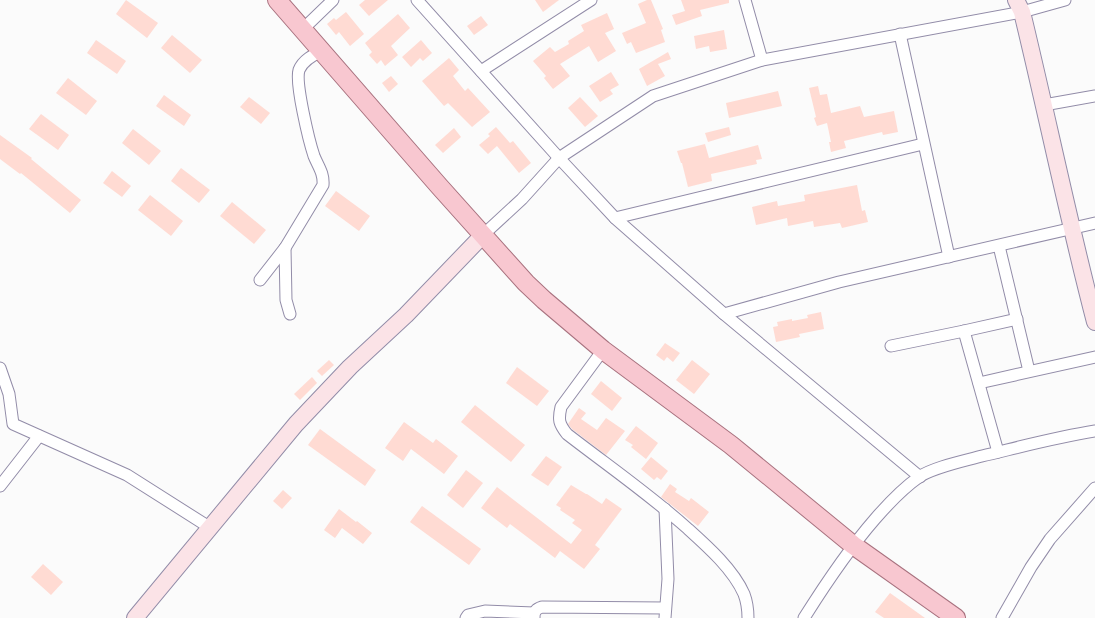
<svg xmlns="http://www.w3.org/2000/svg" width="1095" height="618" font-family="'Golos Text',sans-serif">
<rect width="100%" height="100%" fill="#fbfbfb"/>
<g fill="#ffdbd3">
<polygon points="126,0 158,23 147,38 116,14"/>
<polygon points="365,0 388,0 369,16 359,5"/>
<polygon points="535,0 559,0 543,12"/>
<polygon points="647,0 651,0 663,29 661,30 665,42 636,53 631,42 627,44 622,33 646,23 638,4"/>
<polygon points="681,0 729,0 729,3 700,10 702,16 676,25 672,15 685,11"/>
<polygon points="346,12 364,34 350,46 339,32 336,35 327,24 334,18 336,20"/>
<polygon points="607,13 614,29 605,33 616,51 598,62 589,46 560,64 570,76 553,89 544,78 546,76 533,61 550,47 555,52 569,44 568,41 584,31 581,25"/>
<polygon points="398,14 410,28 391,46 398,55 385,66 381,60 377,64 369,55 372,52 365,43"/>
<polygon points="481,16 488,25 474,35 467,26"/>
<polygon points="724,30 727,49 710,52 709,46 696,49 694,36"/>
<polygon points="172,35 202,60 190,73 161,48"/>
<polygon points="96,40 126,61 117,74 87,53"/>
<polygon points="421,40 432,53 423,61 420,58 411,67 402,57"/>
<polygon points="668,52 671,59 658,64 665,76 647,86 639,69"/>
<polygon points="449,58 459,70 453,76 465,91 468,88 490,112 472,127 448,103 444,106 422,81"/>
<polygon points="611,72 619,85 610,90 613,94 600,102 589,86"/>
<polygon points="391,76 398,84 389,92 382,83"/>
<polygon points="68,78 97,101 86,115 56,93"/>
<polygon points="818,86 820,95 827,94 831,113 860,106 864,117 894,111 898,132 883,135 882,132 844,141 846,148 831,152 829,142 831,142 827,123 817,126 814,118 816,117 809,88"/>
<polygon points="778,91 782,106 729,118 726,103"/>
<polygon points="164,95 191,115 184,126 156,106"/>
<polygon points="249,97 270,113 261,124 240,107"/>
<polygon points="580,97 598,116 585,127 568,108"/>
<polygon points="41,114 69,135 58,150 29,129"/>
<polygon points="496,127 510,143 513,141 531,163 519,173 497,146 488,154 479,145 490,136 488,134"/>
<polygon points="729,127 731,135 708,142 705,133"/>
<polygon points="454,128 461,137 443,153 435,145"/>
<polygon points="133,129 161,151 149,165 122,143"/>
<polygon points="0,135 32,158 31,159 81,200 70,213 21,173 20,174 0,159"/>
<polygon points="705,144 709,158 758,145 762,159 756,160 757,164 711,174 712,181 688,187 682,163 681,163 677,151"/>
<polygon points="181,168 210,190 199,203 171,181"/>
<polygon points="112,171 131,186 122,197 103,183"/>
<polygon points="857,185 862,211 865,210 868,222 842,228 840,223 814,227 813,221 788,226 787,218 756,225 752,207 777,201 778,206 805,201 804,195"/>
<polygon points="336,191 370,216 359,231 325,206"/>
<polygon points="150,195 183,221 171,236 138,210"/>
<polygon points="232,202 266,230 254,244 220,216"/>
<polygon points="821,312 824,329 799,334 800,337 776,342 773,327 778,326 777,322 792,319 792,321 808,318 807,315"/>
<polygon points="665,343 680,353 673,362 667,357 664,361 656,355"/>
<polygon points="329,360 334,365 322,376 317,371"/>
<polygon points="692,360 710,374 694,394 676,380"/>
<polygon points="517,367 549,391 537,406 506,383"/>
<polygon points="312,377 317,383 300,400 294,394"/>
<polygon points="601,381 622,398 612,411 591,394"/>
<polygon points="475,405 525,445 511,462 461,422"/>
<polygon points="579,408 586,413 581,419 597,430 606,418 625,431 606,455 572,429 568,424"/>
<polygon points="404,422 433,443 436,439 458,456 444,474 411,449 403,461 385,448"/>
<polygon points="636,426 658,443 646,459 631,447 633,445 625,440"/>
<polygon points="320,429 376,470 365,486 308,445"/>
<polygon points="546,456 562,467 548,486 531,475"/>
<polygon points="651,457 668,471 661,480 657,477 654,480 641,469"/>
<polygon points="466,470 483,483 463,508 447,495"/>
<polygon points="670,484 677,489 675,492 689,501 691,498 709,512 698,526 661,497"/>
<polygon points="571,485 586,494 587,494 602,504 606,498 622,509 595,545 600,549 584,569 560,551 555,558 510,524 507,528 481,508 497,487 571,544 582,530 572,523 575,520 560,510 561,508 556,505"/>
<polygon points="283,490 292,498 282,509 273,501"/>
<polygon points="422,506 481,549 469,565 410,522"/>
<polygon points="339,509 356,522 357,521 372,533 363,544 342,528 335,538 324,530"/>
<polygon points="43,564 63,582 51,595 31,577"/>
<polygon points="890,593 925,618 884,618 875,612"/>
</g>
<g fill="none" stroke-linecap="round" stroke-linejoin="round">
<g stroke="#928ca8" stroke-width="13">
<g id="street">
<polyline points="417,0 559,158 615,218 724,314 920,477"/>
<polyline points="745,0 762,60"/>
<polyline points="303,29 333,0"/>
<polyline points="900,34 949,257"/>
<polyline points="481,71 591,0"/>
<polyline points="1044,105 1095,96"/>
<polyline points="615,218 923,144"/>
<polyline points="483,235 522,199 559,158 653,96 762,60 1022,12 1065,0"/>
<polyline points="999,246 1029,371"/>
<polyline points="285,248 286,300 290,314"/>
<path d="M 260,280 L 285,248 L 323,185 C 324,173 318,166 314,156 C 309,141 295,83 299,70 C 303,60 313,55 322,51"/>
<polyline points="724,314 839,282 1095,223"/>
<polyline points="964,331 998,452"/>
<polyline points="891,346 964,331 1017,319"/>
<path d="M 603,350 L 561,407 C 558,420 559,424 567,434 C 607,465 649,494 687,528 C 707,546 733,569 744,594 C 747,602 748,610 748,618"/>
<polyline points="0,368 9,394 13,424 127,475 209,527"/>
<polyline points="979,383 1095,357"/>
<polyline points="0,486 39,436"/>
<polyline points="665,509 668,579 665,618"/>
<polyline points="466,618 468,615 485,611 534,613"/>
<path d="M 534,618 C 534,611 536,609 542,607 L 665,608"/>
<path d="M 804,618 C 826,583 848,550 875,519 C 888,504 902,489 919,477 C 934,467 964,461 982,456 C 1020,447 1057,437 1095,431"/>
<polyline points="1002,618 1031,567 1050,539 1095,488"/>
</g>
</g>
<g stroke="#928ca8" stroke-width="18">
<g id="secondary">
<path d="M 1016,0 L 1022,12 C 1047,115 1068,219 1095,322"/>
<polyline points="135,618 296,424 350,367 406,315 483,235"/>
</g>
</g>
<g stroke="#a8727f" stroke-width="20">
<polyline id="primary" points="277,0 439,186 526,283 544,300 603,350 731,445 853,545 956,618"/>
</g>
<use href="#street" stroke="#fff" stroke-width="11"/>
<use href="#secondary" stroke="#fbe3e7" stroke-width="16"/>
<use href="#primary" stroke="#f8c7d0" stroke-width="18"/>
</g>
</svg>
